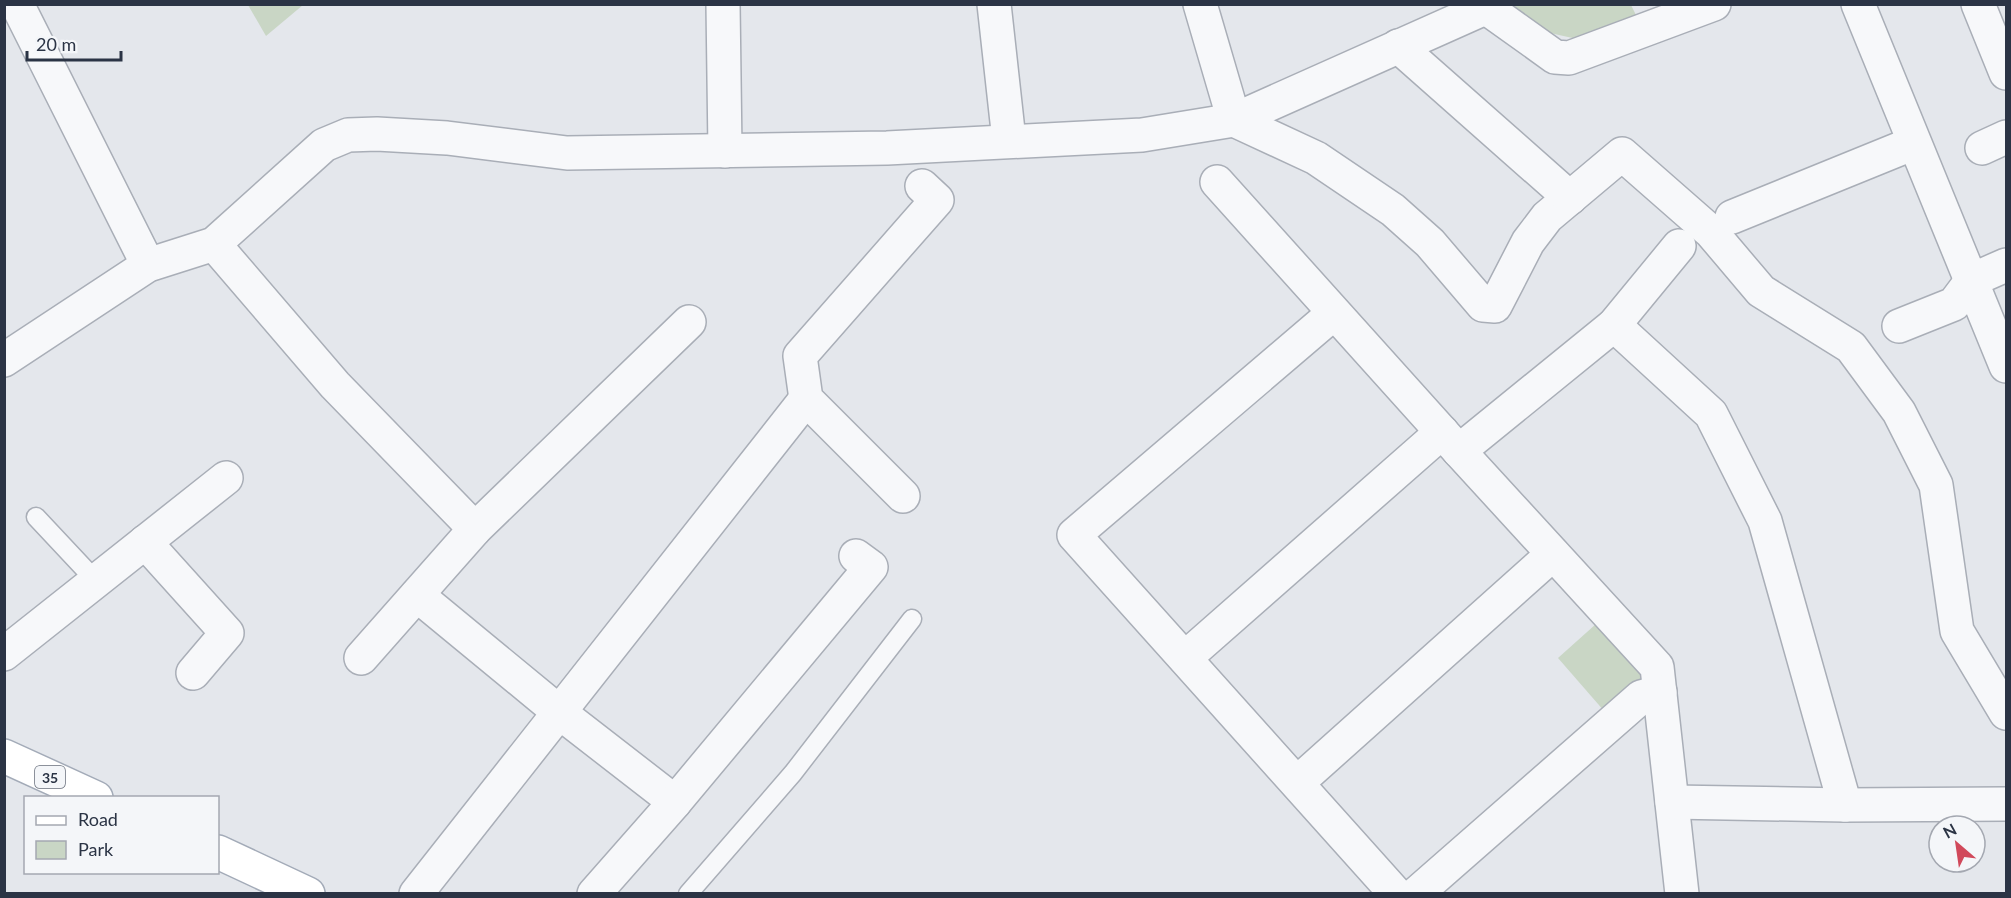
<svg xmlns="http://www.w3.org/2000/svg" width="2011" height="898" font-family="Lato,sans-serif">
<rect width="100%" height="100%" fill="#e4e7ec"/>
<g fill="#c9d6c5">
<polygon points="248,5 303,5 266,36"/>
<polygon points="1513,5 1631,5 1636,15 1577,39 1550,33"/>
<polygon points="1596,624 1641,674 1642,679 1605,712 1558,658"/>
</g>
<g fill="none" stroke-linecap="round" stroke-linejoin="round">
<g stroke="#a9aeb7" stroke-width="21">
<g id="lane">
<polyline points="36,517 96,581"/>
<polyline points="688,894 793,773 912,619"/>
</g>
</g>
<g stroke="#a9aeb7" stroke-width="36">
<g id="street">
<polyline points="17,4 148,265"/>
<polyline points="723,4 725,151"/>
<polyline points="994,4 1009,140"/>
<polyline points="1200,4 1234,120 1316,158 1393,210 1430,243 1483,305 1495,306 1528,242 1547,217 1622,154 1711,232 1761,291 1851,347 1899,412 1936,485 1957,631 2006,713"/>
<polyline points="1481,4 1555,57 1569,58 1714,4"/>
<polyline points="1858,4 2006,366"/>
<polyline points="1978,4 2006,73"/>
<polyline points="1398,46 1570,198"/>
<polyline points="1982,148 2006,137"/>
<polyline points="1217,182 1459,451 1657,667 1682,894"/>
<polyline points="1732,217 1914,143"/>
<polyline points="214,244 335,385 475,529"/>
<polyline points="1334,313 1074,535 1396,894"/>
<polyline points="1614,325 1711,414 1765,521 1845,805"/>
<polyline points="1899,326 1954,304 1972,280 2006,265"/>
<polyline points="4,360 148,265 214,244 324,145 348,135 377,134 447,138 567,153 887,148 1142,135 1234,120 1485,8"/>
<polyline points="1459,451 1614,325 1679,246"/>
<polyline points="903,496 806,399 800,356 937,200 922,186"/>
<polyline points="145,542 227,633 193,673"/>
<polyline points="417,595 559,712 675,802"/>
<polyline points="4,654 226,478"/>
<polyline points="361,658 475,529 689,322"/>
<polyline points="1185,658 1442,432"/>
<polyline points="1297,783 1553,554"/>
<polyline points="1672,802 1845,805 2006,804"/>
<polyline points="416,894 806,399"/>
<polyline points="594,894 675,802 871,567 856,556"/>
<polyline points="1416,894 1641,697 1660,692"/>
</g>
</g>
<g stroke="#a3abb8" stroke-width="36">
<g id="primary">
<polyline points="4,756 96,798"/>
<polyline points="218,852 308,894"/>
</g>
</g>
<use href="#lane" stroke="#f7f8fa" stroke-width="18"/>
<use href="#street" stroke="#f7f8fa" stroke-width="33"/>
<use href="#primary" stroke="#fff" stroke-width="33"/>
</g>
<g text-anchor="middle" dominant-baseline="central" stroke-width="4.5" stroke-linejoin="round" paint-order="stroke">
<rect fill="#f4f6f9" stroke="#676e7b" stroke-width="1.5" x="35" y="766" width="30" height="22" rx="4.5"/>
<g font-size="14" font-weight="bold" fill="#2b3445">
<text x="50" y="777">35</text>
</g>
</g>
<rect width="2011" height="898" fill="none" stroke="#2b3445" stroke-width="12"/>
<rect x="24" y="796" width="195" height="78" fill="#f4f6f9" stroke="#a4a8b1" stroke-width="1.5"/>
<rect x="36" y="816" width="30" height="9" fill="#ffffff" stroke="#a4a8b1" stroke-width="1.5"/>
<text x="78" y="826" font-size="18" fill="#2b3445">Road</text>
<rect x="36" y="841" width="30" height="18" fill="#c9d6c5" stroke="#a4a8b1" stroke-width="1.5"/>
<text x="78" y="856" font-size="18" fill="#2b3445">Park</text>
<g transform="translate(1957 844) rotate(331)"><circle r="28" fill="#f4f6f9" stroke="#a4a8b1" stroke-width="1.5"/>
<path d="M0-4.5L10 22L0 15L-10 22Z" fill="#d1495b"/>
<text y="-9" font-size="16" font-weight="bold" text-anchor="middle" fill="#2b3445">N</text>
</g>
<path d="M27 51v9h94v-9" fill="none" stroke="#2b3445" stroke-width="3"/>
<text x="36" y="51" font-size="18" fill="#2b3445" stroke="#f4f6f9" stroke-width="4.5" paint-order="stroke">20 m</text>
</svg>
